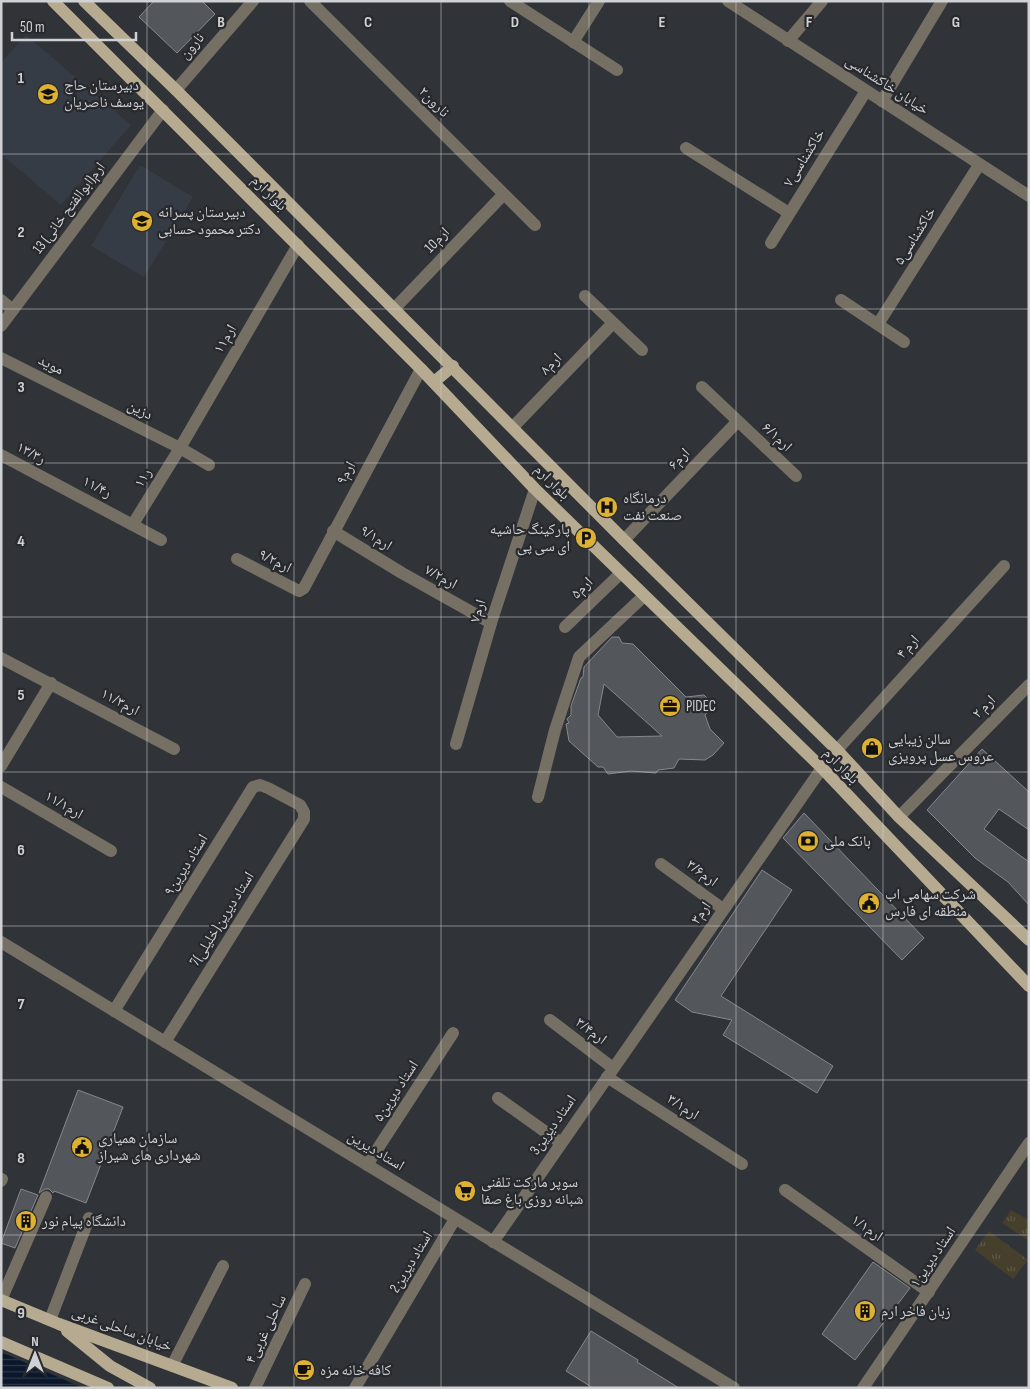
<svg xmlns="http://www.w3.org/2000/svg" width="1030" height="1389" font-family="'Sofia Sans Condensed','Noto Naskh Arabic',sans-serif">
<defs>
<pattern id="grass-tufts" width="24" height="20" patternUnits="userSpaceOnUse" patternTransform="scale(1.25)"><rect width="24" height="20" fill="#463f2c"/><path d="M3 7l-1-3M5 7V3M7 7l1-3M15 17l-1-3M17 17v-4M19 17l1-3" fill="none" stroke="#605a4a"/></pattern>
<pattern id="water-rules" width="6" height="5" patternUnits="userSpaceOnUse" patternTransform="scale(1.25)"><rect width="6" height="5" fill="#0b172b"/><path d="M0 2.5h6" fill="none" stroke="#2e3849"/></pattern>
</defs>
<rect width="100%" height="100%" fill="#303337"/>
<g fill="#363c45">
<polygon points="26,35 131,125 61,205 1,154 1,63"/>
<polygon points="140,165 193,197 144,277 91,246"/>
</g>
<g fill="url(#grass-tufts)">
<polygon points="1011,1210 1029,1220 1029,1241 1002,1223"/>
<polygon points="989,1231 1028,1260 1013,1279 975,1250"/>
</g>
<polygon fill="url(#water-rules)" points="1,1352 83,1388 1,1388"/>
<g fill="#53565a" stroke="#85888d" fill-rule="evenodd">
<polygon points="154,1 202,1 215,14 177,53 139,17"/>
<path d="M 612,637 L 619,637 L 622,643 L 633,644 L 686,697 L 704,695 L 712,703 L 711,709 L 705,715 L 710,729 L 724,743 L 713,755 L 705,760 L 679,759 L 674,768 L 658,770 L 656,773 L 631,771 L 608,774 L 603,767 L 598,767 L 569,741 L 566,724 L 569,723 L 567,719 L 571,715 L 571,706 L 581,678 L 583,677 L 584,667 ZM 604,684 L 662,736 L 617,737 L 598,715 Z"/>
<polygon points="982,749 1029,792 1029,830 999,809 984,829 1029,862 1029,905 1008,882 975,858 927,810"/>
<polygon points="804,813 924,938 902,960 783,838"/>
<polygon points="762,870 792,890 721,996 833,1066 817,1093 723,1035 732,1020 692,1012 675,1000"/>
<polygon points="78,1090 123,1107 86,1203 54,1191 53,1193 49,1189 45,1189 39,1193"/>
<polygon points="21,1189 38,1195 15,1248 1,1243"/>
<polygon points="873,1262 910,1288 855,1360 822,1334"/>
<polygon points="591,1331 638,1360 637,1362 679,1388 593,1388 566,1371"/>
</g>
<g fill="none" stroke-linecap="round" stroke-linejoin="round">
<g stroke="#757063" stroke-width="12">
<polyline points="310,1 535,225"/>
<polyline points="510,1 617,70"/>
<polyline points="728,1 1029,196"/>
<polyline points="788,41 822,1"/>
<polyline points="573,42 599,1"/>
<polyline points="176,90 253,1"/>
<polyline points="882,101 942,1"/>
<polyline points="686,148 789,213"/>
<polyline points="771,243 866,91"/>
<polyline points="585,296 642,350"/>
<polyline points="1,300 13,310"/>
<polyline points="841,300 904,342"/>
<polyline points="394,309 503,195"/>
<polyline points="878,324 979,165"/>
<polyline points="1,326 163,110"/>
<polyline points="1,358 180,448 209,465"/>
<polyline points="702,387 796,476"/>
<polyline points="513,427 613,323"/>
<polyline points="1,455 161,540"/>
<polyline points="133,524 180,448 298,245"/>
<polyline points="333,531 402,573 491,623"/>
<polyline points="624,540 737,422"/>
<polyline points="237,559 299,591 304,588 421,369"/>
<polyline points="565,627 621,573"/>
<polyline points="1,658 174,749"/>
<polyline points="456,744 491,623 535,489"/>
<polyline points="837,750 1004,566"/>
<polyline points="1,766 51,683"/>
<polyline points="1,787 111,851"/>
<polyline points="538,797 555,730 579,657 644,596"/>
<polyline points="899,817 1029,685"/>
<polyline points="661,864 723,909"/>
<polyline points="1,942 734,1388"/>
<polyline points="114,1011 253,787 260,785 268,788 300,805 304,812 304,819 165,1042"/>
<polyline points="550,1020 613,1068"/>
<polyline points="607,1077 742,1164"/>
<polyline points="498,1098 561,1143"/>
<polyline points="367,1165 453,1033"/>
<polyline points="1,1181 2,1179"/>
<polyline points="785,1190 929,1292"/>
<polyline points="493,1242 822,768"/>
<polyline points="1,1300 46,1197"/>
<polyline points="50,1320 89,1218"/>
<polyline points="173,1364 223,1266"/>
<polyline points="255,1388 305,1284"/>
<polyline points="355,1388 455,1219"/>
<polyline points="863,1388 1029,1143"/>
</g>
<g stroke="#b6ab91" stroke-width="12">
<polyline points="53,1 421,369 535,489 822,768 1029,986"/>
<polyline points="84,1 176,90 624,540 837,750 899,817 1029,940"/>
<polyline points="434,382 453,366"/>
<polyline points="1,1300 59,1324 232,1388"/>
<polyline points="67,1331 110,1366 150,1388"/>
<polyline points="1,1342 108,1388"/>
</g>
</g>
<path fill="none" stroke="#cfd1d4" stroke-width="1" stroke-opacity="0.55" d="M 147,1 L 147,1388M 294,1 L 294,1388M 441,1 L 441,1388M 589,1 L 589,1388M 736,1 L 736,1388M 883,1 L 883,1388M 1,154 L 1029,154M 1,309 L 1029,309M 1,463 L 1029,463M 1,617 L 1029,617M 1,772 L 1029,772M 1,926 L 1029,926M 1,1080 L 1029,1080M 1,1235 L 1029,1235"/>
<defs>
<g id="school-disc" transform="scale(1.125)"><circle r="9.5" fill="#deb133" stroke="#27292d"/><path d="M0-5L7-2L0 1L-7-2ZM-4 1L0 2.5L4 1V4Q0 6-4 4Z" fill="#111"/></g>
<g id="hospital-disc" transform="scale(1.125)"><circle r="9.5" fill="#deb133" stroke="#27292d"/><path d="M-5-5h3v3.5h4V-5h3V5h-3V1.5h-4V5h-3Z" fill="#111"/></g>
<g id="parking-disc" transform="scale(1.125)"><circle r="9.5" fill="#deb133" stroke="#27292d"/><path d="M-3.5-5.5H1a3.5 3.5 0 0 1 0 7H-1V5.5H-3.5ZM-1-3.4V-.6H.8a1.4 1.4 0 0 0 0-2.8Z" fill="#111"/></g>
<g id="office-disc" transform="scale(1.125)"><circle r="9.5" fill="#deb133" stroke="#27292d"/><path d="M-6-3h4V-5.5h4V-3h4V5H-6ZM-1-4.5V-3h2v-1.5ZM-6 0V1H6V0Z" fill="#111"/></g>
<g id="shop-disc" transform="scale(1.125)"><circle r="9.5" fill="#deb133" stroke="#27292d"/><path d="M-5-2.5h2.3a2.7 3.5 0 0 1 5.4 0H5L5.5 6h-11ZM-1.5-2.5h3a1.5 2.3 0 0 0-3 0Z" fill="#111"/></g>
<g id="bank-disc" transform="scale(1.125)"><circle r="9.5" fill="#deb133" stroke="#27292d"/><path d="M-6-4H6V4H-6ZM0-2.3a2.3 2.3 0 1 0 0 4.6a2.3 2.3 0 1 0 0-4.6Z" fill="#111"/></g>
<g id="civic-disc" transform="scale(1.125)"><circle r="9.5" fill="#deb133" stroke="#27292d"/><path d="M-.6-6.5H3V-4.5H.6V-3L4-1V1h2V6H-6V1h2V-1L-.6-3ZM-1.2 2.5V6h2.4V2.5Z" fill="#111"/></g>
<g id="supermarket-disc" transform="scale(1.125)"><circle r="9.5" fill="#deb133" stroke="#27292d"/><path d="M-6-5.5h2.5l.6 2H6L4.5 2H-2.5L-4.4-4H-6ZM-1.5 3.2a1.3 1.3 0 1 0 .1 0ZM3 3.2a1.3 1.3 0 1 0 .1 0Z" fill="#111"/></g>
<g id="building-disc" transform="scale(1.125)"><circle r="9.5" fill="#deb133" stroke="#27292d"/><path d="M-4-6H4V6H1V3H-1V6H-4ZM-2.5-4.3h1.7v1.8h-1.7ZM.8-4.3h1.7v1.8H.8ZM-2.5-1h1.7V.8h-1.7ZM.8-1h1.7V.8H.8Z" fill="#111"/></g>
<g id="cafe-disc" transform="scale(1.125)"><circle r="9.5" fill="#deb133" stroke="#27292d"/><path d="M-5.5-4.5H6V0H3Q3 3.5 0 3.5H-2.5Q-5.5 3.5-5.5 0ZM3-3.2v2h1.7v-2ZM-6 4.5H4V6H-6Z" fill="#111"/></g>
</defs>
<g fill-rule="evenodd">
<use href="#school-disc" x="48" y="94"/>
<use href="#school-disc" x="142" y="221"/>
<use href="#hospital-disc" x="607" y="507"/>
<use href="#parking-disc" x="586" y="538"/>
<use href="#office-disc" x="670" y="706"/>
<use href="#shop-disc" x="872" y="748"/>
<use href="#bank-disc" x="808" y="841"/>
<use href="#civic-disc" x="869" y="903"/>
<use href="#civic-disc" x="82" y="1147"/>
<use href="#supermarket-disc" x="465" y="1191"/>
<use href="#building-disc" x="26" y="1221"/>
<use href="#building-disc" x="865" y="1311"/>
<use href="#cafe-disc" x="304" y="1370"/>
</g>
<g text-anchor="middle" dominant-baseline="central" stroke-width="4.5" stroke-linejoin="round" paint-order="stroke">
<g font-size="15" fill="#cfd1d4" stroke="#27292d">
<text transform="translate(192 46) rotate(-49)">نارون</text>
<text transform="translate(887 85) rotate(33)">خیابان خاکشناسی</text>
<text transform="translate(434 102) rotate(45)">نارون۲</text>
<text transform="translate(804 158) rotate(-58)">خاکشناسی۷</text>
<text transform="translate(269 193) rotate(45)">بلوار ارم</text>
<text transform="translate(69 208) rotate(-53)">13 ارم(ابوالفتح خانی)</text>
<text transform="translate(915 236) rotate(-58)">خاکشناسی۵</text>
<text transform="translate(437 240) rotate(-46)">ارم10</text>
<text transform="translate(225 339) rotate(-60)">ارم۱۱</text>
<text transform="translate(551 364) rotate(-46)">ارم۸</text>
<text transform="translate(51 365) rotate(27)">موید</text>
<text transform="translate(140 410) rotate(27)">دزین</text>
<text transform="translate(777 437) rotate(43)">۶/۱ارم</text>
<text transform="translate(31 453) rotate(28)">۱۳/۳ر</text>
<text transform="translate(679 459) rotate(-46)">ارم۶</text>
<text transform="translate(346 473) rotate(-61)">ارم۹</text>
<text transform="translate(143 478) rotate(-58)">۱۱ر</text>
<text transform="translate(552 482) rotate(45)">بلوار ارم</text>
<text transform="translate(97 487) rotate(27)">۱۱/۴ر</text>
<text transform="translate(376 538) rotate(32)">۹/۱ارم</text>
<text transform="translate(275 561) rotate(27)">۹/۲ارم</text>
<text transform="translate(441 577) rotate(29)">۷/۲ارم</text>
<text transform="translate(582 588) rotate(-44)">ارم۵</text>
<text transform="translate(478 611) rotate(-72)">ارم۷</text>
<text transform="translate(908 647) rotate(-48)">ارم ۴</text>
<text transform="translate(120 702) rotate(28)">۱۱/۳ارم</text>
<text transform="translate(984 707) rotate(-45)">ارم ۲</text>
<text transform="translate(841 766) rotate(46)">بلوار ارم</text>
<text transform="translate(64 805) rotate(30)">۱۱/۱ارم</text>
<text transform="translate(186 865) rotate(-58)">استاد دیرین۹</text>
<text transform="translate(702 873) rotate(36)">۳/۶ارم</text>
<text transform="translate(701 913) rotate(-55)">ارم۳</text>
<text transform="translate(222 919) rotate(-58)">7استاد دیرین(خلیلی)</text>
<text transform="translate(591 1031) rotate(37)">۳/۴ارم</text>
<text transform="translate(396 1091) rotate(-57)">استاد دیرین۵</text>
<text transform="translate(683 1107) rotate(33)">۳/۱ارم</text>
<text transform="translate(553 1125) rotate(-55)">3استاد دیرین</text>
<text transform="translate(376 1151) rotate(31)">استاد دیرین</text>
<text transform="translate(867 1228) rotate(35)">۱/۱ارم</text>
<text transform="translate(933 1257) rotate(-56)">استاد دیرین۱</text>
<text transform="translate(411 1262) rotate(-59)">2استاد دیرین</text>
<text transform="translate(122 1329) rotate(20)">خیابان ساحلی غربی</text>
<text transform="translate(266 1329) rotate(-64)">ساحلی غربی۴</text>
</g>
<g font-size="15" fill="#cfd1d4" stroke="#27292d" text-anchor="start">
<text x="64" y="85">دبیرستان حاج<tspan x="64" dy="17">یوسف ناصریان</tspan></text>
<text x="158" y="212">دبیرستان پسرانه<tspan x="158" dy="17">دکتر محمود حسابی</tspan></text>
<text x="623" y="498">درمانگاه<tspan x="623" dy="17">صنعت نفت</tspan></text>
<text x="570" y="529" text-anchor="end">پارکینگ حاشیه<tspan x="570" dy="17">ای سی پی</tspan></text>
<text x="686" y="706">PIDEC</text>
<text x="888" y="739">سالن زیبایی<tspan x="888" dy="17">عروس عسل پرويزی</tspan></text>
<text x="824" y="841">بانک ملی</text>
<text x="885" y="894">شرکت سهامی اب<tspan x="885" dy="17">منطقه ای فارس</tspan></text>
<text x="98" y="1138">سازمان همیاری<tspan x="98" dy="17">شهرداری های شیراز</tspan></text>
<text x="481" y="1182">سوپر مارکت تلفنی<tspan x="481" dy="17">شبانه روزی باغ صفا</tspan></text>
<text x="42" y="1221">دانشگاه پیام نور</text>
<text x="881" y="1311">زبان فاخر ارم</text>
<text x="320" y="1370">کافه خانه مزه</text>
</g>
</g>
<g font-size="16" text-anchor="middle" font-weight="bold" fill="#cfd1d4" stroke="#27292d" stroke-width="4.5" stroke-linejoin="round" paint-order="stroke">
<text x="221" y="27">B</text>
<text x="368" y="27">C</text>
<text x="515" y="27">D</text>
<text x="662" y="27">E</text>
<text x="809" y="27">F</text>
<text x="956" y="27">G</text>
<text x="21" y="83">1</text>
<text x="21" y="237">2</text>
<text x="21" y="392">3</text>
<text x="21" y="546">4</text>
<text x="21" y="700">5</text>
<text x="21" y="855">6</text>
<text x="21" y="1009">7</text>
<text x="21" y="1163">8</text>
<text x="21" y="1318">9</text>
</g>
<rect width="1030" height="1389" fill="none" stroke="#cfd1d4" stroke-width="5"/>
<g transform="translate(35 1354)" stroke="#27292d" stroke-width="4" paint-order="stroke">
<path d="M0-4L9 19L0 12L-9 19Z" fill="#cfd1d4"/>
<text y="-8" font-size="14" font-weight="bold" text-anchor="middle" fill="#cfd1d4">N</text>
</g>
<path d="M12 32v8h124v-8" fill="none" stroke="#cfd1d4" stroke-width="2.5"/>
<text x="20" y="32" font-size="15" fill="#cfd1d4" stroke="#27292d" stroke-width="4" paint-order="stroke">50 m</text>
</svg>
